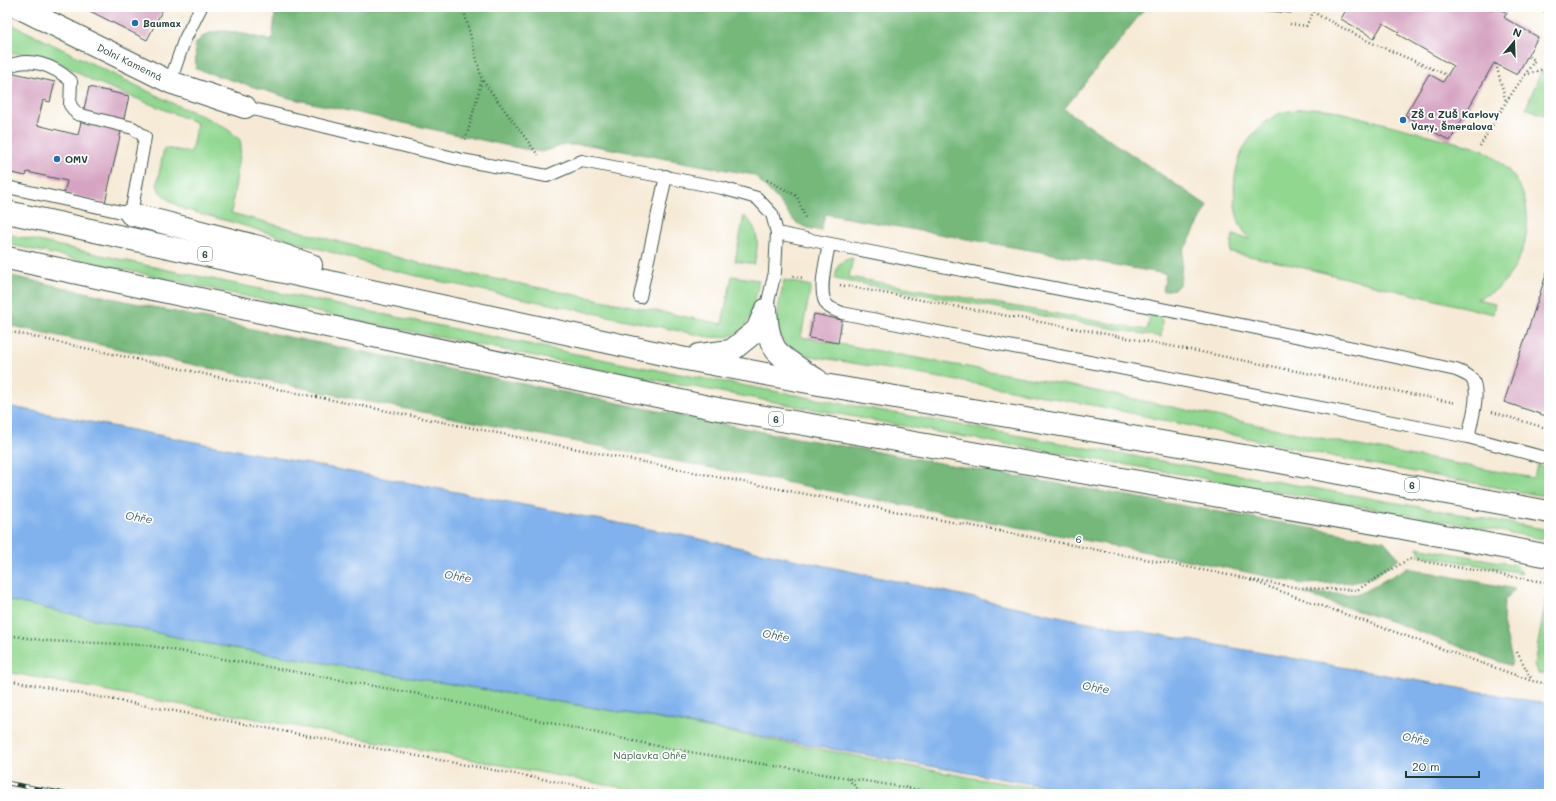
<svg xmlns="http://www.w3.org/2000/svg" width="1556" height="801" font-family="Mali,sans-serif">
<rect width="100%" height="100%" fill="#fff"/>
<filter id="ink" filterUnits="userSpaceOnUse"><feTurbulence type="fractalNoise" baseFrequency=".025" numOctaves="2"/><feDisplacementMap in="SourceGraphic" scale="8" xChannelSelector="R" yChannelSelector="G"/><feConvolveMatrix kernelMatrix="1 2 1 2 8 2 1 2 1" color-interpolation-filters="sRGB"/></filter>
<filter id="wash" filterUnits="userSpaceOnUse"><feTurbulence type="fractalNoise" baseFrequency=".012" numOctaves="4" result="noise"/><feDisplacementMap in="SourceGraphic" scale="16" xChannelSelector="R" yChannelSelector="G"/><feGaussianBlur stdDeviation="0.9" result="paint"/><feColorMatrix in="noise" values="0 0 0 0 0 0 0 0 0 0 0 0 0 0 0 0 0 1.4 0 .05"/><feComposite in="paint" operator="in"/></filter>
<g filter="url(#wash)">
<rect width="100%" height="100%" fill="#f6ead6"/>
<g fill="#91d790" stroke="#588a62">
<path d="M 7,22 L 176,105 C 193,112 227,125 239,139 C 241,141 241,145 241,148 L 231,213 L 430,266 L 722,324 L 732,276 L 759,280 C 752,315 749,344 704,336 L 443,282 L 383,268 L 235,223 L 183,209 L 170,201 L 159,191 L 157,184 L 164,148 L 191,152 L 197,123 L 91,80 L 53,59 L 29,54 L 15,53 L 7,57 Z"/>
<polygon points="1541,71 1549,74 1549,117 1526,108"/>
<path d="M 1312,108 L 1332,110 L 1482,149 C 1494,157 1505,165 1514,177 C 1539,212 1527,266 1494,291 C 1489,294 1483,296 1477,299 L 1495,303 L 1493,314 L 1292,265 L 1230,252 L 1233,235 L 1250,239 C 1241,230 1236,217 1235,204 C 1231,166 1243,135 1276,115 C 1285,110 1301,110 1312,108 Z"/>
<path d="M 744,216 C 760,228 759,246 754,264 L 735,261 Z"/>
<polygon points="7,234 168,270 630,365 1043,440 1549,530 1549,540 1163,471 930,431 629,375 349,319 7,244"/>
<path d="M 853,258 L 849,277 L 1147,330 L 1151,311 L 1160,316 L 1162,321 L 1161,337 L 835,279 C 837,265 838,261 853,258 Z"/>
<path d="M 784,280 L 811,286 L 801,337 L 1067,385 L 1359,446 L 1534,478 L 1537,465 L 1549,468 L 1549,497 L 1350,460 L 1102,407 L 1000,388 L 811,356 C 805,354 798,353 793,350 C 768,336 780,303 784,280 Z"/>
<polygon points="1417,547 1516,565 1522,573 1421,555"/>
<polygon points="1547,594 1549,595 1549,675 1538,673 1534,665"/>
<polygon points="7,600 204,643 638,715 984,780 1077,794 655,794 7,672"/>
</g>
<g fill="#74b87a" stroke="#4a7a57">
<path d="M 276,7 L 1146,7 L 1064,109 L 1208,206 L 1183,252 L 1180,284 L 1174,289 L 1163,291 L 1166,274 L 825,214 L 821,231 L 805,227 L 795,222 L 779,201 L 754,175 L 590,145 L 564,145 L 541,152 L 509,146 L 289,98 L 196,69 L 195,45 C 197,42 200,38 204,36 C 223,24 252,37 272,41 Z"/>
<polygon points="7,275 289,337 763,432 1384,541 1399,558 1375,576 1355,582 1303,584 1208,564 355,399 7,325"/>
<polygon points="1407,568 1515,589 1504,601 1503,623 1512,659 1511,666 1396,623 1304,594 1359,594"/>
</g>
<polygon fill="#81b2ed" stroke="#507890" points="7,406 686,536 1077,620 1549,704 1549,794 1088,794 638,715 204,643 7,600"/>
<g id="blocks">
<g fill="#d6a4c2">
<polygon points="82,7 164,7 147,40"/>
<polygon points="1237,7 1292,7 1291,13 1237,8"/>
<polygon points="1345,7 1485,7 1492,10 1493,7 1496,7 1507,13 1504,17 1506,19 1538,37 1517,75 1494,63 1450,141 1405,115 1429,74 1443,82 1453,66 1397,34 1399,32 1383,23 1374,38 1341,19 1347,8"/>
<polygon points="14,73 55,82 50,102 43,100 37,125 78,135 89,87 129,96 105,203 64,193 67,181 27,172 26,176 7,172 7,91 10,91"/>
<polygon points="1549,266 1549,417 1504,402"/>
<polygon points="814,314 842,320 838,343 809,338"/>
</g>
</g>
</g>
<g filter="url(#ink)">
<use href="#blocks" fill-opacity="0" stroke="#3f574c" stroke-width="1"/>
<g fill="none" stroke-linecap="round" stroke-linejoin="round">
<g stroke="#3f574c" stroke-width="14">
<g id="lane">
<path d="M 7,67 C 29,56 53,65 71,81 L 70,105 L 77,114 L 133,128 L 145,137 L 131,214 L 7,187"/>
<polyline points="170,82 184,41 201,7"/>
<polyline points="245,107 462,160 547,176 582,161 722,188 757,198 772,214 777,233 775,272 766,310"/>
<path d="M 777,233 C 1004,280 1231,320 1456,370 C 1461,372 1469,375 1472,379 C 1481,392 1471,423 1468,437 L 842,313 C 838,311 831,309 828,306 C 816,295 827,258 829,244"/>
<polyline points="640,297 666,176"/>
<polyline points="1468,437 1549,459"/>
</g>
</g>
<g stroke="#3f574c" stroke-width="24">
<polyline id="street" points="18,7 170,82 245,107"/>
</g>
<g stroke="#3f574c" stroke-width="24">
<g id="highway">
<polyline points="7,212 681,358 824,385 1274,461 1549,512"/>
<polyline points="131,214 259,247 311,265"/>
<polyline points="7,258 718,409 1392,526 1549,556"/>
<path d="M 766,310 C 767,323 768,336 774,347 C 780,358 806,373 817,380"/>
<polyline points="699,355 731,351 757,330 766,310"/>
</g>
</g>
<g stroke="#3f574c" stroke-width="2.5" stroke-dasharray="1 3" stroke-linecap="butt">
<polyline points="463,7 482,80 465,142"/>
<polyline points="1537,7 1549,14"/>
<polyline points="1314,11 1318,15 1370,42 1447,75"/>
<polyline points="1290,24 1306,26 1316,7"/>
<polyline points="1496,64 1506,102"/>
<polyline points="1525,75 1549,67"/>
<polyline points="483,81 538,155"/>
<polyline points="1480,146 1506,102 1535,60 1527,56"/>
<polyline points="767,180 797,196 806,220"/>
<polyline points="793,276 804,278"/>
<polyline points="840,285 1171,346 1456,403"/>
<polyline points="7,331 227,379 743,482 1244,578 1532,681 1549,684"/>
<polyline points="1492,412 1549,429"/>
<polyline points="1251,580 1300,588 1357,590 1409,559 1549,583"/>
<polyline points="7,635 48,641 146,645 418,694 666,748 944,794"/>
<polyline points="1517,652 1532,680"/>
<polyline points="7,680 623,794"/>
<polyline points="848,779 863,794"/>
</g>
<use href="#lane" stroke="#fff" stroke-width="12"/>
<use href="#street" stroke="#fff" stroke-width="22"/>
<use href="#highway" stroke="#fff" stroke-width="22"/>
<g stroke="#1f3d34" stroke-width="4.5">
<polyline id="rail" points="7,783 67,794"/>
</g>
<use href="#rail" stroke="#fff" stroke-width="3" stroke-dasharray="9" stroke-linecap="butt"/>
</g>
</g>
<g fill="#1f6fb2" stroke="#fff" stroke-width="1.5">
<circle cx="135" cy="23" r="4"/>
<circle cx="1403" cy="120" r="4"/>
<circle cx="57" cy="159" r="4"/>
</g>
<g text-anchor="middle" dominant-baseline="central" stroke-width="3.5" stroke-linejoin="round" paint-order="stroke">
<g fill="#fff" stroke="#627771" stroke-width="1">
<rect x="198" y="247" width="14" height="14" rx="3"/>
<rect x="769" y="412" width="14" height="14" rx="3"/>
<rect x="1405" y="478" width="14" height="14" rx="3"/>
</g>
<g font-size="9" font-weight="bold" fill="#1f3d34">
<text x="205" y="254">6</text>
<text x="776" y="419">6</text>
<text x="1412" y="485">6</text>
</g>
<g font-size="10" font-weight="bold" fill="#1f3d34" stroke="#fff" text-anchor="start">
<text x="143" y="23">Baumax</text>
<text x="1411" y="114">ZŠ a ZUŠ Karlovy<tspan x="1411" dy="12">Vary, Šmeralova</tspan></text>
<text x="65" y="159">OMV</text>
</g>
<g font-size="10" fill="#1f3d34" stroke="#fff">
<text transform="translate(130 62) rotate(26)">Dolní Kamenná</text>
<text transform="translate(1079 539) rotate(11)">6</text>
</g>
<g font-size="10" fill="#3c644b" stroke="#fff">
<text x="650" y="755">Náplavka Ohře</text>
</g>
<g font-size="11" font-style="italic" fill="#3c606c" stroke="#fff">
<text transform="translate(139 517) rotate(10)">Ohře</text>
<text transform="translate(458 576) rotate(10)">Ohře</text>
<text transform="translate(776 635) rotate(10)">Ohře</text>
<text transform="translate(1096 687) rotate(9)">Ohře</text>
<text transform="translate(1416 738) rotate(9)">Ohře</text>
</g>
</g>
<rect width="1556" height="801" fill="none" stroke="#fff" stroke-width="24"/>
<g transform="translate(1514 42) rotate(19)" stroke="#ffffff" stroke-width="3" paint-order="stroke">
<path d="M0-3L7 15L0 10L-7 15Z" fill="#1f3d34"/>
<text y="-6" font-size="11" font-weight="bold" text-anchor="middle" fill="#1f3d34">N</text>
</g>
<path d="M1406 771v6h73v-6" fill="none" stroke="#1f3d34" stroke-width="2"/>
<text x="1412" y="771" font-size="12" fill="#1f3d34" stroke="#ffffff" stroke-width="3" paint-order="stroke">20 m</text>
</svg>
